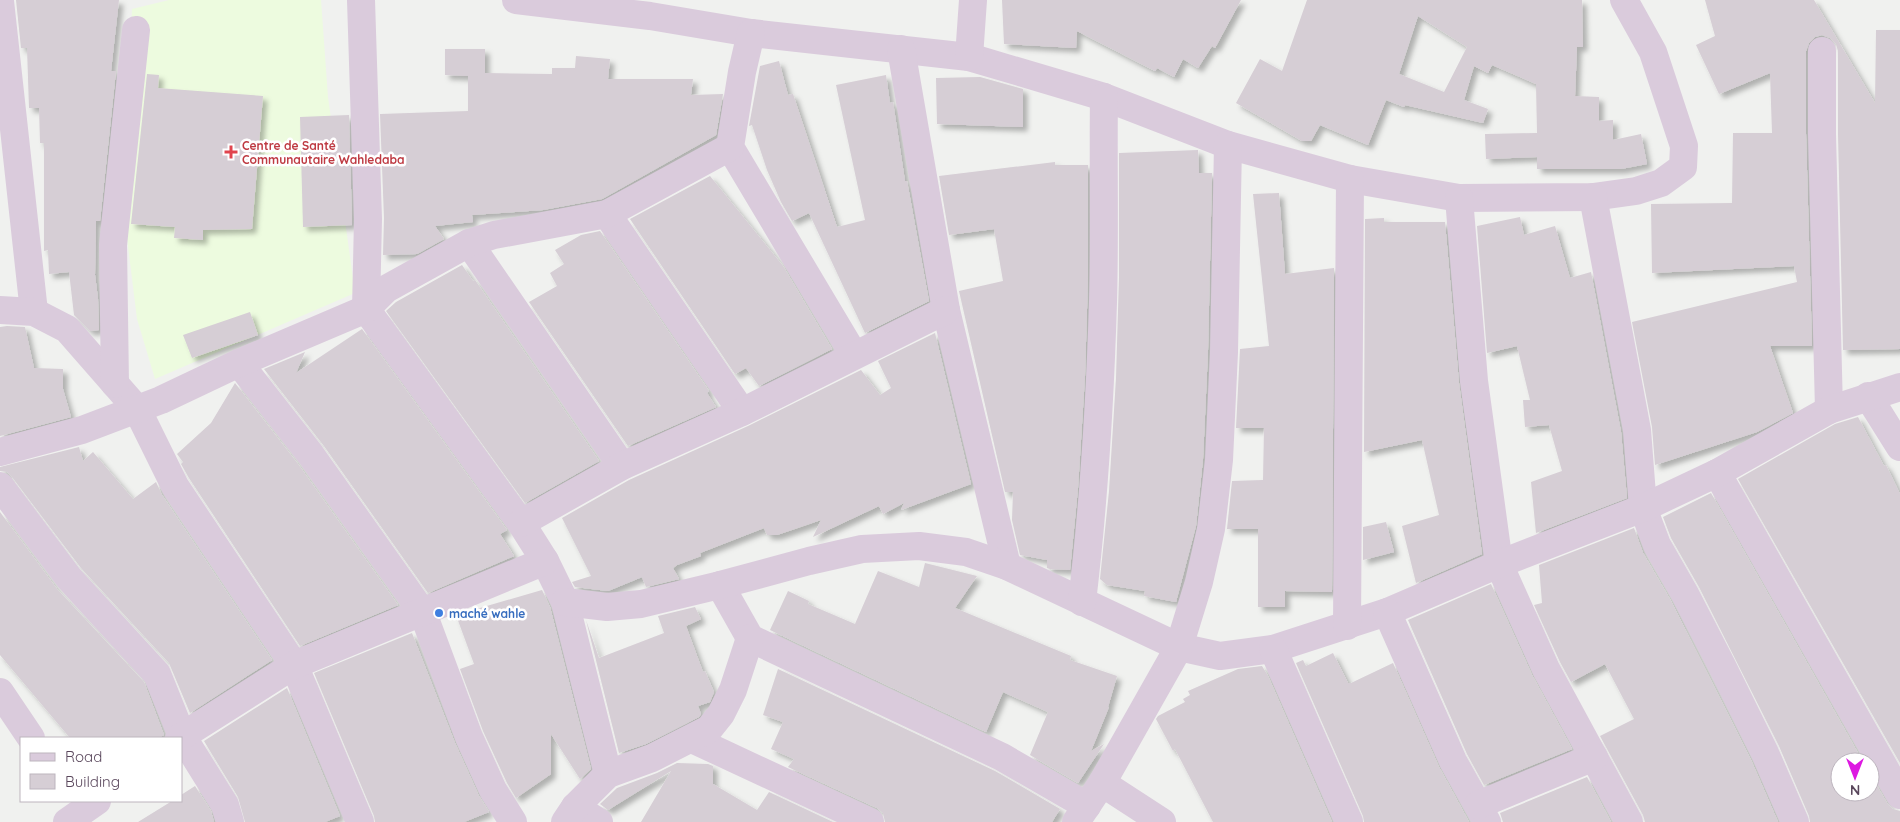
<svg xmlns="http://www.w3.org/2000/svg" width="1900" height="822" font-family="Quicksand,sans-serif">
<defs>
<filter id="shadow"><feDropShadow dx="4.5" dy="4.5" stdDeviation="2.5" flood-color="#0004"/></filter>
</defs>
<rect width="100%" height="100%" fill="#f0f1ef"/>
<polygon fill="#edfbdf" points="169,0 321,0 328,97 355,293 155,379 137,319 123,206 132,9"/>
<g fill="#d6ced5" fill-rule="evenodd" filter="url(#shadow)">
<polygon points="16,0 119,0 111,71 116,71 100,221 96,221 95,275 98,299 99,330 90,331 74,315 69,272 49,274 48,250 44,251 44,143 40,143 39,108 29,108 27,48 21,48"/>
<polygon points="1002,0 1241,0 1215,48 1212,46 1198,68 1183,59 1174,77 1157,68 1155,71 1077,31 1076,48 1004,44"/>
<path d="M 1307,0 L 1582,0 L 1583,47 L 1577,47 L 1575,96 L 1599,97 L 1599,121 L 1613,120 L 1613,140 L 1641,134 L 1647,164 L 1621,169 L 1537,169 L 1537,157 L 1486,159 L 1485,134 L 1537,133 L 1536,84 L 1492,65 L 1488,73 L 1474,66 L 1464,100 L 1488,109 L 1483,123 L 1405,105 L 1404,107 L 1386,100 L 1368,145 L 1320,125 L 1311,141 L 1302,141 L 1236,103 L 1260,59 L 1282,71 ZM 1418,16 L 1467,47 L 1444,92 L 1399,74 Z"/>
<polygon points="1705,0 1814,0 1875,103 1876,30 1900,30 1900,349 1843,350 1838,134 1838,51 1836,44 1830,38 1822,35 1815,37 1809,43 1806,51 1806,134 1812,346 1770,346 1793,413 1757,432 1655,465 1652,427 1632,322 1797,282 1794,266 1652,273 1651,204 1732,203 1733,133 1772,133 1770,73 1719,94 1696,45 1715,36"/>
<polygon points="445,49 485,49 485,73 552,74 552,68 575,68 576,56 610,59 608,79 693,79 691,95 723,94 716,135 602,199 543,210 472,215 473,222 435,226 444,239 417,254 383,255 384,218 380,114 468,111 468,76 445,75"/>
<polygon points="779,61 788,95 793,94 837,227 865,220 836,85 886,75 890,103 893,102 905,181 907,181 929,301 865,333 809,213 792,221 781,202 767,170 752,125 749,126 760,66"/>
<polygon points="147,74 159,75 158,88 263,96 252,229 203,230 203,240 174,238 175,227 131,224"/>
<polygon points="980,77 1023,89 1023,127 937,124 936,78"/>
<polygon points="349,115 352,225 303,227 300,117"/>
<polygon points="1198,150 1199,173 1212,173 1208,351 1203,459 1196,526 1176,602 1144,596 1145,591 1107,585 1100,579 1109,491 1116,378 1119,277 1119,153"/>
<polygon points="1055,162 1055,165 1088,165 1088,276 1085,376 1078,488 1070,570 1050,569 1047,568 1047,560 1020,555 1012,520 1013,492 1005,492 959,291 1003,281 994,229 949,235 939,176"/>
<polygon points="710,176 783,266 832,349 759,386 746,368 735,374 630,219"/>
<polygon points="1279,193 1285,274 1334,268 1332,592 1285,591 1285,607 1258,607 1258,529 1227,529 1232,481 1263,480 1264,428 1236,428 1240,349 1269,346 1253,194"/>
<polygon points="1520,217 1524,235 1555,226 1570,278 1591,272 1621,432 1627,498 1536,533 1531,482 1562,471 1549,425 1525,427 1523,400 1530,400 1517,346 1487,353 1477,226"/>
<polygon points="1384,218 1384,222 1445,222 1459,383 1482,554 1416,583 1402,526 1439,515 1422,440 1364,452 1365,219"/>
<polygon points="600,231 709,391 707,393 716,407 628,446 529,302 557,286 550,273 564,264 555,250 581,235"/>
<polygon points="462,265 473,281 475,280 599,461 525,503 386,311 396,302"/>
<polygon points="250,312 258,335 192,358 183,335"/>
<polygon points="7,326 25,327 34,368 63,369 63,389 71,417 0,436 0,327"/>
<polygon points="362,329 507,530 500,534 514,556 428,593 324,446 264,369 305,352 296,373"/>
<polygon points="935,333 971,484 901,510 904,503 883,514 879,506 813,537 821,520 777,535 767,535 764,528 700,553 701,556 677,565 673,568 679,579 646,587 642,577 608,591 575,587 572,582 591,576 562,518 629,480 748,426 861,370 880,395 891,388 878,361"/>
<polygon points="235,383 298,464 398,605 300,646 189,478 181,464 183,462 177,454 211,423"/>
<polygon points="1858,417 1884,466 1886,465 1900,494 1900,763 1738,479 1835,424"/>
<polygon points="79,447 83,461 93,452 133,499 156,482 162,495 272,660 190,713 169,663 81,568 12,477 7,472 0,471 0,467"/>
<polygon points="1711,493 1863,762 1840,762 1840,792 1870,792 1870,774 1887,803 1893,809 1900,811 1900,822 1810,822 1809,816 1779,746 1699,587 1671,538 1663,517"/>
<polygon points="0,512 57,589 144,682 164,735 158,738 70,738 0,655"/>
<polygon points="1386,522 1394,552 1363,560 1363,527"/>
<polygon points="1634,528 1643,553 1671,601 1751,760 1778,822 1645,822 1643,815 1600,736 1634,719 1605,664 1571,682 1560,662 1534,605 1542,603 1539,565"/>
<polygon points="925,563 977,576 955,608 1071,656 1070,660 1117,676 1108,707 1109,707 1091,751 1104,744 1078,783 1030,755 1048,712 1003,692 986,732 770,630 788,591 809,601 808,604 855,624 878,571 919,587"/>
<polygon points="1491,584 1532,675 1572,749 1484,785 1467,754 1408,620"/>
<polygon points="542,590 550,607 591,769 580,779 551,734 551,774 516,798 507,783 483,731 460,669 474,664 456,615"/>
<polygon points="695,607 701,619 686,626 703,672 705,671 714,692 710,702 698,706 701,714 699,717 646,744 619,753 586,620 599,658 664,633 658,616"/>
<polygon points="412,633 455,743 479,796 489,812 464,822 375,822 374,816 314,673"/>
<polygon points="1333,653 1348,683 1351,683 1393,663 1439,767 1469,822 1364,822 1363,816 1296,663 1303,660 1306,666"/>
<polygon points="1262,666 1268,676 1332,822 1213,822 1175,749 1173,751 1156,719 1158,716 1185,702 1183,699 1190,695 1188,691 1238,669"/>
<polygon points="778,669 995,771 1060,809 1052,822 885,822 883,813 877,808 788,767 794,759 771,749 783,722 763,715"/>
<polygon points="287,688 340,816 325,822 245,822 238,797 204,741"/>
<polygon points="677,763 708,764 713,766 713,784 757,810 769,792 833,822 641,822 671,771 608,810 600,804 617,788 657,773"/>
<polygon points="1587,777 1611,822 1503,822 1500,813"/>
<polygon points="195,786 211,811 214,822 138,822 172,801 181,801 181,795"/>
</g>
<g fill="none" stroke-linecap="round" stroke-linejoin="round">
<g stroke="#dacbdc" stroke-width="28">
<polyline points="361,0 368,219 366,309 521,523 545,561 565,602 608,774"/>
<polyline points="516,0 650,16 751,33 969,57 1104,97 1228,145 1350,179 1459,198 1593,197 1636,191 1661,183 1683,167 1684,146 1653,52 1624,0"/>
<polyline points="0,1 34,312"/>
<polyline points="751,33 742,72 730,147 854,355"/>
<polyline points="901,49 946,310 1007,566"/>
<polyline points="1822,51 1822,134 1829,410"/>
<polyline points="969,57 973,0"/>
<polyline points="1593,197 1637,430 1643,508 1657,545 1685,594 1722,666 1765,753 1795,822"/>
<polyline points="1459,198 1474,381 1499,564 1546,669 1629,822"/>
<polyline points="607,214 742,412"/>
<polyline points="469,243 622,466"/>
<polyline points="0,310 34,312 67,329 137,409 175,486 294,665 360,822"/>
<polyline points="239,363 311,455 423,613 469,737 493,790 513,822"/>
<polyline points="115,384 113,245 136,30"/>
<polyline points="1868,396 1900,447"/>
<polyline points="0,452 82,430 161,400 239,363 366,309 386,289 469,243 494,235 607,214 730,147"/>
<polyline points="1717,473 1900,795"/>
<polyline points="0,486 69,578 157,674 182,736 225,805 230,822"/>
<polyline points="521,523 622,466 742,412 946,310"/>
<polyline points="720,585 750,638 1002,757 1087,806"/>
<polyline points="565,602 607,607 641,604 720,585 809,561 862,549 919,546 966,552 1007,566 1179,647 1220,656 1273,649 1387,612 1499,564 1643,508 1717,473 1829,410 1900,387"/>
<path d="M 1082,602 C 1094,502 1100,402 1103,302 C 1105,234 1103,165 1104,97"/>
<polyline points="1387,612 1453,761 1487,822"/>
<polyline points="1347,626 1350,179"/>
<polyline points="1273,649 1349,822"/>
<polyline points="0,692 31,738"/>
<polyline points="179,738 294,665 545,561"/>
<polyline points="692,739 870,822"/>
<polyline points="1102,783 1162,822"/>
<polyline points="1478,805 1594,757"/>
<polyline points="575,807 599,822"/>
<polyline points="67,822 97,801"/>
<polyline points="565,822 575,807 608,774 652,758 709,729 721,714 733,690 750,638"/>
<polyline points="1076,822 1102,783 1179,647 1199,582 1211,529 1219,460 1224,352 1228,145"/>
</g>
</g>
<path fill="#e0444e" stroke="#fff" stroke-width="2" d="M228.5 144.5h5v5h5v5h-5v5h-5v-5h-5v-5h5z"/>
<circle fill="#3f7fe0" stroke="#fff" stroke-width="2" cx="439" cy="613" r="5"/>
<g text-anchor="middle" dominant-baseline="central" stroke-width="5" stroke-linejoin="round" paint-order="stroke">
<g font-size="12" font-weight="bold" fill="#be3a42" stroke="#fff" text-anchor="start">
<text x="242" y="145">Centre de Santé<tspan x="242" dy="14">Communautaire Wahledaba</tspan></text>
</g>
<g font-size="12" font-weight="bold" fill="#366cbe" stroke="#fff" text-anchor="start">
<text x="449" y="613">maché wahle</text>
</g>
</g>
<rect x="20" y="737" width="162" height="65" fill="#ffffff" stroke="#bdb5be"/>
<rect x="30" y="753" width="25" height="8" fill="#dacbdc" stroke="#bdb5be"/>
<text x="65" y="762" font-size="15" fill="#5a475c">Road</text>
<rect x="30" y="774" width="25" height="15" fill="#d6ced5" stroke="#bdb5be"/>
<text x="65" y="787" font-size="15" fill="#5a475c">Building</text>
<g transform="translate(1855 777) rotate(180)"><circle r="24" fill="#ffffff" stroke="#bdb5be"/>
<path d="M0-4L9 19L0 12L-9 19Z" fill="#dd19e1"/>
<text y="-8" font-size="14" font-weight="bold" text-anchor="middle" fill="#5a475c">N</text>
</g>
</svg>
